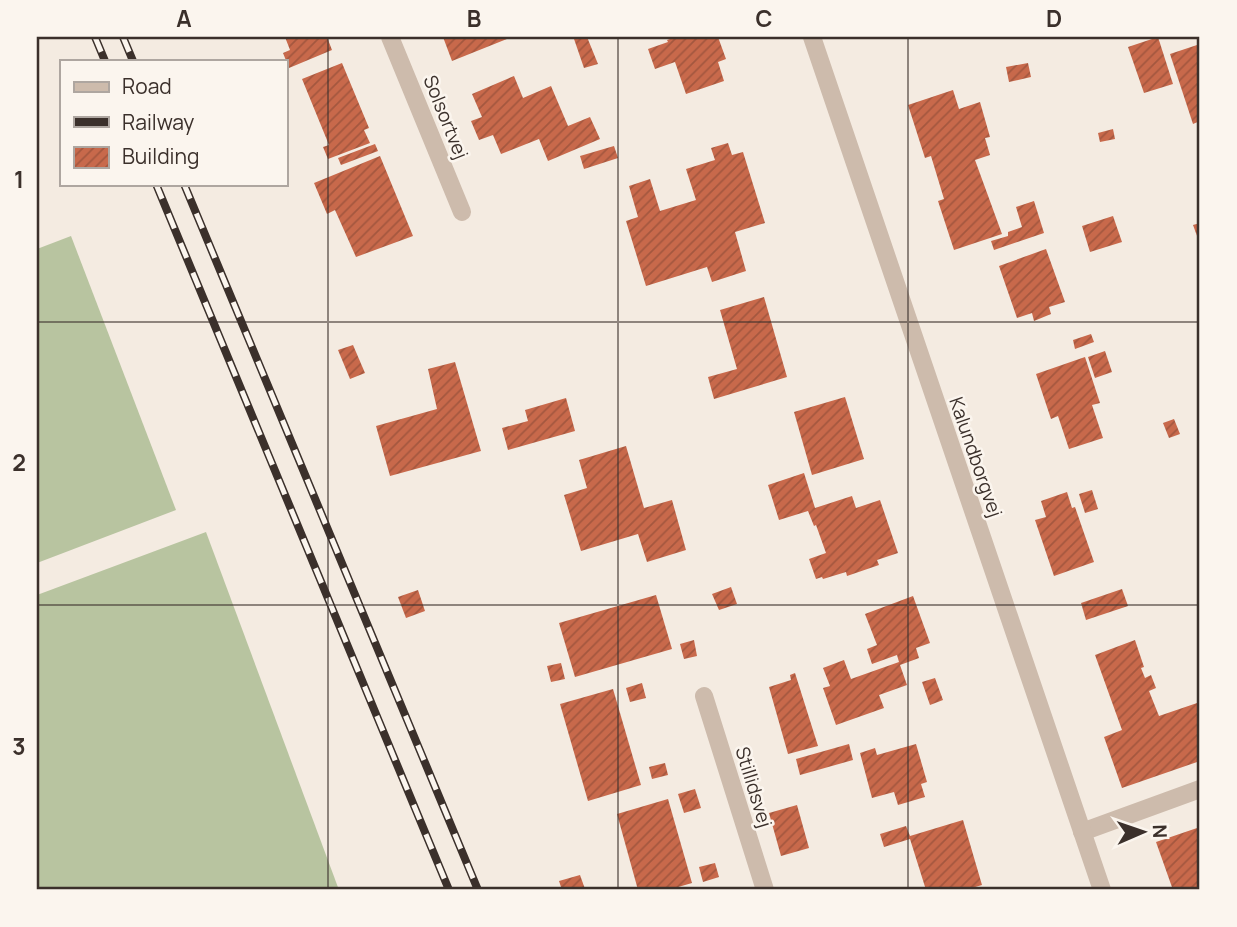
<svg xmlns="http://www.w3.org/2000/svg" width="1237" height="927" font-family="Manrope,sans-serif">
<defs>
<pattern id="building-hatch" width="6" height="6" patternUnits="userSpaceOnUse" patternTransform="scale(1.75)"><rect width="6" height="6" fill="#c8694b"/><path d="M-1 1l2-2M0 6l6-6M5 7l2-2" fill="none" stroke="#a4573f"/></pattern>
</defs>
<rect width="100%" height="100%" fill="#f4ebe1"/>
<g fill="#b8c4a0">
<polygon points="71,236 176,510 37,563 37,249"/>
<polygon points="206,532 339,890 37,890 37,595"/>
</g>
<g fill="url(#building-hatch)">
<polygon points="285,37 327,37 332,50 289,68 283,53 290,50"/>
<polygon points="443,37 512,37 452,61"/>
<polygon points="579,37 587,37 598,64 584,68 574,39"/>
<polygon points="676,37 718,37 726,59 718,62 724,81 686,94 675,62 655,69 648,49 668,42 667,40"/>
<polygon points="1158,37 1173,84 1144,93 1128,47"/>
<polygon points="1200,44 1200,121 1193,124 1170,54"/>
<polygon points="342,63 369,128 364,130 370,143 328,159 323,147 329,145 302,79"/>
<polygon points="1028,63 1031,77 1009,82 1006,67"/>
<polygon points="514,76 523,98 551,86 568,126 590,117 600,139 548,161 539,139 501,154 493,135 479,140 471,121 482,117 472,94"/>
<polygon points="953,90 959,109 980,102 990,137 985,138 990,155 975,160 1002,234 954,250 938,201 944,199 931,156 925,158 908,105"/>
<polygon points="1113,129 1115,139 1100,142 1098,133"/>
<polygon points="728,143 732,155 743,152 765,223 735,232 746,271 712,282 707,267 646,286 626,221 638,217 629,186 650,179 660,211 696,200 686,169 715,160 711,148"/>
<polygon points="375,144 378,151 341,165 338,158"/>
<polygon points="614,146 618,158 584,169 580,156"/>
<polygon points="380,156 413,236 356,257 335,210 327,214 314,183"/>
<polygon points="1034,201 1044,233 994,250 991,241 1008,236 1008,232 1022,227 1016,207"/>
<polygon points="1113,216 1122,242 1090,252 1082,226"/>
<polygon points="1200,223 1200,244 1193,225"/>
<polygon points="1046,249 1065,302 1049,307 1051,314 1034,321 1032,313 1017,318 999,266"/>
<polygon points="764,297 787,377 714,399 708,377 737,369 720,310"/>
<polygon points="1091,334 1094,342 1075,349 1073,340"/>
<polygon points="353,345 365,373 350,379 338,350"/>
<polygon points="1105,351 1112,372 1095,378 1088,357"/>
<polygon points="1085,357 1100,403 1092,405 1103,438 1069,449 1058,416 1051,419 1036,374"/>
<polygon points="455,362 481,451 390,476 376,426 437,409 428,369"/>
<polygon points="845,397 864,459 812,475 794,412"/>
<polygon points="566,398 575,431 508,450 502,428 528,421 525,410"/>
<polygon points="1174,419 1180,434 1169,438 1163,423"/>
<polygon points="626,446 644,508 672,500 686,550 647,562 638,534 581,551 564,495 587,488 579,460"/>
<polygon points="804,473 815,508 852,496 856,508 880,500 898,553 877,560 879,565 847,576 846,572 823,579 822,577 816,579 809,559 826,553 816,525 814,526 808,511 779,520 768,485"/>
<polygon points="1092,490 1098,509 1085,513 1079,494"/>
<polygon points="1067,492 1072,508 1075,507 1094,562 1054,576 1035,520 1046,517 1041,501"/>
<polygon points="731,587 737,604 719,610 712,594"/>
<polygon points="1122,589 1128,606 1086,620 1081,603"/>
<polygon points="418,590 425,611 406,618 398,597"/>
<polygon points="656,595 672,649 575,677 559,623"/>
<polygon points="913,596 930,643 916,648 919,658 900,665 907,685 879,695 884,708 836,725 823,688 830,686 823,668 844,660 851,679 899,662 897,655 872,664 867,649 877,645 865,614"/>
<polygon points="694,640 697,656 684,659 680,644"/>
<polygon points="1135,640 1144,667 1141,668 1145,678 1151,675 1156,688 1149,691 1159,716 1200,702 1200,761 1122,788 1104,737 1122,730 1095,655"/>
<polygon points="561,663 565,679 551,682 547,666"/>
<polygon points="795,673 818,746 788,754 769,687 791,680 790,675"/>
<polygon points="935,678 943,700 930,705 922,682"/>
<polygon points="642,683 646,698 630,702 626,688"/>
<polygon points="613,689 641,785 588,801 560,704"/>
<polygon points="849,744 853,760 800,775 796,759"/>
<polygon points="916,744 927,782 921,784 925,797 898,805 894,792 872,798 860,753 875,748 877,755"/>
<polygon points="665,763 668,775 652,779 649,767"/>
<polygon points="695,789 701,808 684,813 678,794"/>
<polygon points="668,799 692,883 668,890 638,890 617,814"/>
<polygon points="797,805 809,848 781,856 769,813"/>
<polygon points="963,820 982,885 965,890 926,890 910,839 884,847 880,834 906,826 910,836"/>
<polygon points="1200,827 1200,890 1173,890 1156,842"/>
<polygon points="715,863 719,877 703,882 699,867"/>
<polygon points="580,875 585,889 562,890 559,881"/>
</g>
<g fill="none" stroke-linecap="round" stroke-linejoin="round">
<g stroke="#cdbbac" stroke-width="18">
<polyline points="390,37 462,212"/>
<polyline points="704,696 765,890"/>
<polyline points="1082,832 1200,789"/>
</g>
<polyline stroke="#cdbbac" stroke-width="18" points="812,37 1102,890"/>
<g stroke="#3b302b" stroke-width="8">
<g id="rail">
<polyline points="95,37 105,61"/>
<polyline points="123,37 133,61"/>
<polyline points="156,184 449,890"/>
<polyline points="184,184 478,890"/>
</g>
</g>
<use href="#rail" stroke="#fbf5ee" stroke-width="5" stroke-dasharray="16" stroke-linecap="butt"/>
</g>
<path fill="none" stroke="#3b302b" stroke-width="2" stroke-opacity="0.55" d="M 328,37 L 328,890M 618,37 L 618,890M 908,37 L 908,890M 37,322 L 1200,322M 37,605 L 1200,605"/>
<g text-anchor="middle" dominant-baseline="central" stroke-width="5" stroke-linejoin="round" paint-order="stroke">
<g font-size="19" fill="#3b302b" stroke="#fbf5ee">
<text transform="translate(446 117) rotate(68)">Solsortvej</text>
<text transform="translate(976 457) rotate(71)">Kalundborgvej</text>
<text transform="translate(754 787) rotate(73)">Stillidsvej</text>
</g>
</g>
<rect width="1237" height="927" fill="none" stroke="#fbf5ee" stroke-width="77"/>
<rect x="60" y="60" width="228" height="126" fill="#fbf5ee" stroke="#aea6a0" stroke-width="2"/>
<rect x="74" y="82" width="35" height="10" fill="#cdbbac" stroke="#aea6a0" stroke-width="2"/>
<text x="122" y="94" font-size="21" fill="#3b302b">Road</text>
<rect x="74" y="117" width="35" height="10" fill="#3b302b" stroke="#aea6a0" stroke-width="2"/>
<text x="122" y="130" font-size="21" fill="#3b302b">Railway</text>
<rect x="74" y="147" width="35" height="21" fill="url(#building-hatch)" stroke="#aea6a0" stroke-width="2"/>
<text x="122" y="164" font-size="21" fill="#3b302b">Building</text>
<g transform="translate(1143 832) rotate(88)" stroke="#fbf5ee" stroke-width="5" paint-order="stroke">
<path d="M0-5L12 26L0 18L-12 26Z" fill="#3b302b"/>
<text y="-10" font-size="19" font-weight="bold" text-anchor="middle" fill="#3b302b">N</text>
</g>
<rect x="38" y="38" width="1160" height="850" fill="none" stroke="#3b302b" stroke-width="2.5"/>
<g font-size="23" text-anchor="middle" font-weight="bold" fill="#3b302b">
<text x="184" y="27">A</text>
<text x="474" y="27">B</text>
<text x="764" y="27">C</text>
<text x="1054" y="27">D</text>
<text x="19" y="188">1</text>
<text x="19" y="471">2</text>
<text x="19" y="755">3</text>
</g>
</svg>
